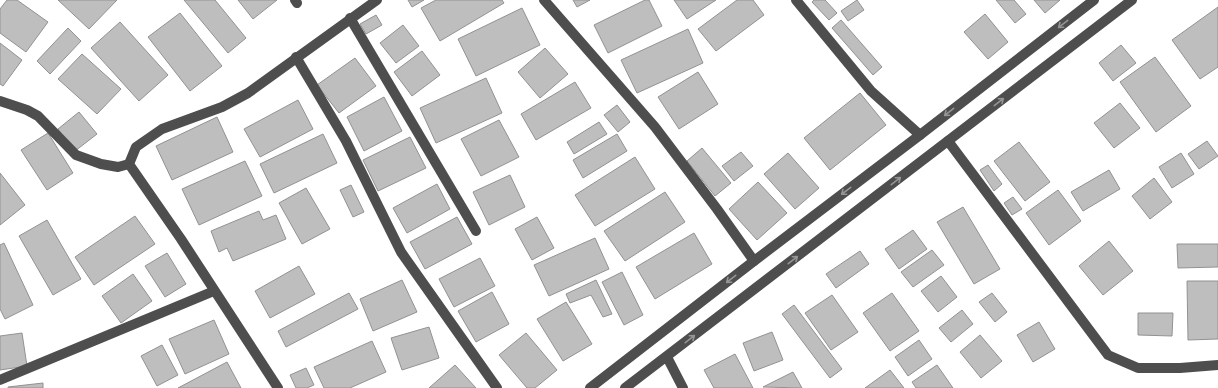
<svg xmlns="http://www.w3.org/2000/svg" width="1218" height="388" font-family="Manrope,sans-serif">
<rect width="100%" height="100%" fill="#fff"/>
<g fill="#bebebe" stroke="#929292">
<polygon points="7,0 17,0 48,22 26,52 0,33 0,9"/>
<polygon points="58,0 117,0 89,29"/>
<polygon points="184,0 215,0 246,38 228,53"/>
<polygon points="238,0 277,0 253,19"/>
<polygon points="408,0 424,0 412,7"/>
<polygon points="436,0 502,0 504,3 440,41 421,8"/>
<polygon points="573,0 590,0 577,7"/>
<polygon points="645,0 649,0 662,26 608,53 594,25"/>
<polygon points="674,0 716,0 687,19"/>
<polygon points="737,0 753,0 764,15 716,51 698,29"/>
<polygon points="814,0 825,0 837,13 829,20 812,2"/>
<polygon points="857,0 864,10 848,21 841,11"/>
<polygon points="996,0 1014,0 1026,14 1015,23"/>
<polygon points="1034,0 1060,0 1045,13"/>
<polygon points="1218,7 1218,67 1200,79 1172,40"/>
<polygon points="522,8 540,45 476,76 458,39"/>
<polygon points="180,13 222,66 190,91 148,37"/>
<polygon points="985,14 1008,42 988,59 964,32"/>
<polygon points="376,15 382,25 366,34 360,24"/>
<polygon points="841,20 882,67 873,75 832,28"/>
<polygon points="120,22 168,75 139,101 91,48"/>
<polygon points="403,25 419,46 396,63 380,43"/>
<polygon points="68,28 81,41 50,74 37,61"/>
<polygon points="688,29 703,63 637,93 621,60"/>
<polygon points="0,43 22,60 3,86 0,84"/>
<polygon points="1121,45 1136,63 1113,81 1099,63"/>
<polygon points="545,48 568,74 540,98 518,72"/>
<polygon points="422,51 440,75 412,96 394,72"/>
<polygon points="82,54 121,89 97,114 58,79"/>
<polygon points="1155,57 1191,106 1156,132 1120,82"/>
<polygon points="355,58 376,86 339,113 317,85"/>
<polygon points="698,72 718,104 679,129 658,97"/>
<polygon points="486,78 502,113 436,143 420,108"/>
<polygon points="575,82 591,108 536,140 521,114"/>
<polygon points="860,93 886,125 830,170 804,138"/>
<polygon points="384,97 402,131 364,151 347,117"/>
<polygon points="298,100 313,129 260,157 244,129"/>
<polygon points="1120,103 1140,128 1114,148 1094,123"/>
<polygon points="617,105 630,122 618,132 604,115"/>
<polygon points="79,112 97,134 75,151 58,129"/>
<polygon points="217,117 233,152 172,180 156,146"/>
<polygon points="499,120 519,157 481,176 461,139"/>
<polygon points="599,122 607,134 574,154 567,142"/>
<polygon points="48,133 73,173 47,190 21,150"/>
<polygon points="323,134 337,163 274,193 260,164"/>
<polygon points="617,134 627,151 583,178 573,160"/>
<polygon points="410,137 426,168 378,191 363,160"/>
<polygon points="1207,141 1218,156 1199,169 1188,154"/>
<polygon points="1019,142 1050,182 1025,201 994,161"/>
<polygon points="702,148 731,183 715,196 687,161"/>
<polygon points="741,152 753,166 734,181 722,166"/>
<polygon points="788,153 819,188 795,209 764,174"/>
<polygon points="1181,153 1194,174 1172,188 1159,167"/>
<polygon points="635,157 655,189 595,226 575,195"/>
<polygon points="245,161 262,196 199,225 182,189"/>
<polygon points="988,165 1002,184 994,191 980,170"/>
<polygon points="1109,170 1120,189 1083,211 1071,192"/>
<polygon points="0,173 25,205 0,225"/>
<polygon points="510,175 525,207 489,225 473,192"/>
<polygon points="1154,178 1172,202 1150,219 1132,196"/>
<polygon points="758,182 787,213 757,240 729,209"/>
<polygon points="437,184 450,209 407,233 393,208"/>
<polygon points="351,185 364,212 353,217 340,190"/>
<polygon points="306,188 330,229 302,244 279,203"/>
<polygon points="1058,190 1081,221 1049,245 1026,213"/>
<polygon points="665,192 685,222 625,261 604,231"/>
<polygon points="1013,197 1022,209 1012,215 1004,203"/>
<polygon points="963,207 1000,269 974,284 937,222"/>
<polygon points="259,211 263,220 276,215 286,239 233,261 227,248 219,252 211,231"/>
<polygon points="135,216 155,244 94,285 75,257"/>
<polygon points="457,217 472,244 425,269 410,242"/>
<polygon points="537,217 554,248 532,260 515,229"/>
<polygon points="47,220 81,279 53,295 19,236"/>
<polygon points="913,230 927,249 899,269 885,249"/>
<polygon points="694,233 712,264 655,299 636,267"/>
<polygon points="595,238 609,269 549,296 534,265"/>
<polygon points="1109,241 1133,271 1103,295 1079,266"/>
<polygon points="4,243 33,305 5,319 0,309 0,245"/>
<polygon points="1177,244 1218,244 1218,267 1178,268"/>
<polygon points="932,250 944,265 913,287 901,272"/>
<polygon points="860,251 869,264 836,288 826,274"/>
<polygon points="167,253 186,284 165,297 145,266"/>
<polygon points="480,258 495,286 454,307 439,279"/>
<polygon points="299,266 315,294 270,318 255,291"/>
<polygon points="622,272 643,315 624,325 602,282"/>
<polygon points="133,274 152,301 121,323 102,296"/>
<polygon points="941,276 957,297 938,312 921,291"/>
<polygon points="402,280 417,312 373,331 360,299"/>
<polygon points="596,280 612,314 603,317 591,295 570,303 566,294"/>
<polygon points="1187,281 1218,281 1218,339 1188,340"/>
<polygon points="492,292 509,324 476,342 458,311"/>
<polygon points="349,293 358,309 286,347 278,331"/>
<polygon points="892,293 919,331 890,351 863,313"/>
<polygon points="992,293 1007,312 995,322 979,302"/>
<polygon points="832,295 858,332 831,350 805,313"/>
<polygon points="566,302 592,344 563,361 537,319"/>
<polygon points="794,305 842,369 830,378 782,314"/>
<polygon points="962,310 973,324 951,342 939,328"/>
<polygon points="1138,313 1173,313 1172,336 1138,335"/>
<polygon points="214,320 229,354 185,374 169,339"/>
<polygon points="1039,322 1055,349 1033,362 1017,335"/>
<polygon points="429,327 439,358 402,370 391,338"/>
<polygon points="772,332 783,360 754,371 743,343"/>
<polygon points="22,333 27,366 0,370 0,336"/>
<polygon points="526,333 557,370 535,388 527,388 499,355"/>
<polygon points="980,335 1002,361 981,378 960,352"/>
<polygon points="919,340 932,359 908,376 895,357"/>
<polygon points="372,341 386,372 350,388 324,388 314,367"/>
<polygon points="162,345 178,375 157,386 141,356"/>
<polygon points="735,354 753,388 714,388 704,370"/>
<polygon points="227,362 241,388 178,388"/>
<polygon points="455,365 476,388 429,388"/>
<polygon points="937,365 953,388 916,388 912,382"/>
<polygon points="306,368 314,385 307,388 296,388 290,375"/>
<polygon points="890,370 904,388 865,388"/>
<polygon points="793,372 802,388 763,387"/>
<polygon points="43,383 43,388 8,388 8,387"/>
</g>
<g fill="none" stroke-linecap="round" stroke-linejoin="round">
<g stroke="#4e4e4e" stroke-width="10">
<polyline points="295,0 297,3"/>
<polyline points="544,0 655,127 717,209 754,261"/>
<polyline points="796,0 871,91 920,135"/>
<polyline points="350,18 476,231"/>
<polyline points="296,57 346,141 401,252 497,388"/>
<polyline points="0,101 27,110 38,116 76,155 101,164 118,167 129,164"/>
<polyline points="948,141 1108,355 1138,368 1180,368 1218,365"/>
<polyline points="667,357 683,388"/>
<polyline points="0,380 214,291"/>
<polyline points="278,388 181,239 129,164 136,147 162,129 222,107 248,93 377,0"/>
<polyline points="590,388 754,261 920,135 1094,0"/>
<polyline points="625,388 1132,0"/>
</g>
</g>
<defs><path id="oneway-shaft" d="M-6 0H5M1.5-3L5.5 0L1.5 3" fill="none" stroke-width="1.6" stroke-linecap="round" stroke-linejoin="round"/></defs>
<g stroke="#959595">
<use href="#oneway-shaft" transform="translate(1063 24) rotate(142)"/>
<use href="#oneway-shaft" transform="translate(999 102) rotate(-38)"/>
<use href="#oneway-shaft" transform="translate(949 112) rotate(142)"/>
<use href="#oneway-shaft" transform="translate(896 181) rotate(-38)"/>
<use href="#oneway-shaft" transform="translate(846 191) rotate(143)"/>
<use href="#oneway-shaft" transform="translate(793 260) rotate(-38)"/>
<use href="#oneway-shaft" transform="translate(731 279) rotate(142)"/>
<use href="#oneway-shaft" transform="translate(690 339) rotate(-38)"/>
</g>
</svg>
